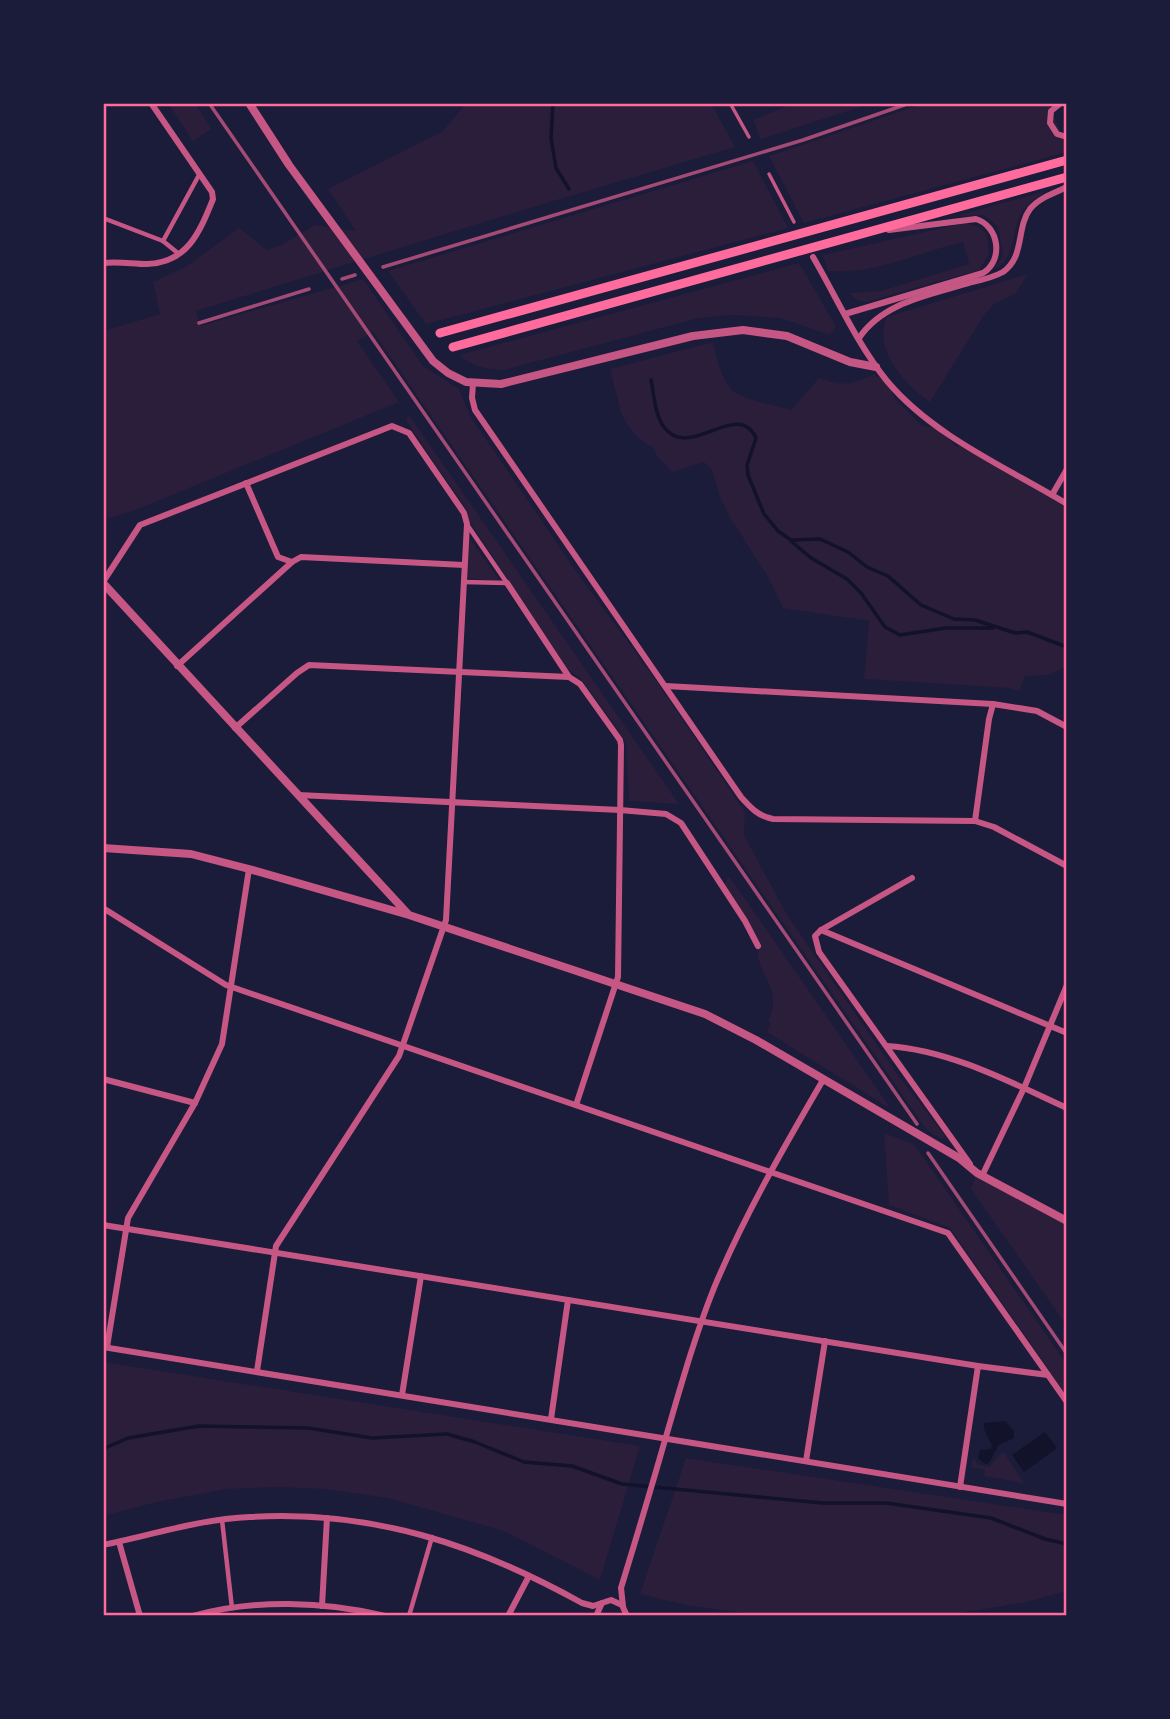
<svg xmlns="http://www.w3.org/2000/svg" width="1170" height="1719" font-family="Commissioner,sans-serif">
<rect width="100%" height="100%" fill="#1b1b3a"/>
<g fill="#2a1e3b">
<polygon points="168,103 195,103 211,129 193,141"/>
<polygon points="466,103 711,103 735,147 510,214 196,311 200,326 363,279 423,366 459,389 470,416 578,574 655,679 745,812 744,835 787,915 898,1075 946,1137 941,1139 926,1129 373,332 357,341 399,402 133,511 103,520 103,331 160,314 153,282 184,268 239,228 267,250 281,245 315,225 356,231 328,189 443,131"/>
<polygon points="794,103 873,103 761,139 753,120"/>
<polygon points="925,103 1048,103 1067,146 1067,152 804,223 769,156"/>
<polygon points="753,161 788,228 426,324 388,271"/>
<path d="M 1046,191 C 1037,198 1026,204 1021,214 C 1010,234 1018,258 994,269 L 1003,255 L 998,227 L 984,215 L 957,216 Z"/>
<path d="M 965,223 L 979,227 L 987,234 L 989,254 L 979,270 L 866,302 L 856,300 L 850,293 L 881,291 L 969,264 L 963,242 C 919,252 875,275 828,271 L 823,255 Z"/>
<path d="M 799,263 L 836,326 L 830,335 L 780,318 L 732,315 L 699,318 L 503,370 C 486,369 472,367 459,355 Z"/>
<path d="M 1028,274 L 1016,293 L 994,304 L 984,315 L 930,402 C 905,385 872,349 887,317 Z"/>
<path d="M 713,342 C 726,403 736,394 791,410 L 819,378 C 843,386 852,385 874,374 L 888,383 L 895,399 L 922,426 L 941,428 L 956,447 L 965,444 L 1067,508 L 1067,666 L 1049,675 L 1025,676 L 1019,691 L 1010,688 L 864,679 L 869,621 L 783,608 L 768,577 L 731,519 L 720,497 L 712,470 L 704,462 L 672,472 L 657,456 L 653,448 L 637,437 L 627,424 L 621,413 L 610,369 Z"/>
<polygon points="409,415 679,804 629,801 626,742 582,680 568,669 469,521 467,510 406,421"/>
<polygon points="467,535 500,581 466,578"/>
<path d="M 729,876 L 891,1109 L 767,1032 L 771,1023 L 768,1021 C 785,988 754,975 758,945 L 723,887 Z"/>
<polygon points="884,1133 914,1144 1067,1365 1067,1396 950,1228 889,1205"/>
<polygon points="977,1173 1067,1221 1067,1326 971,1189"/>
<polygon points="103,1362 640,1446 600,1580 504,1531 388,1498 326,1489 278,1487 227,1489 157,1502 103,1516"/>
<polygon points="1003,1451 1024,1483 984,1476 985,1470 971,1467 973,1458 978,1465 989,1467"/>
<polygon points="686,1458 1067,1515 1067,1591 1026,1602 943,1616 764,1616 686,1605 640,1594"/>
</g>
<g fill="#12122b">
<polygon points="1005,1421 1014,1431 1014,1438 999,1445 989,1463 985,1464 978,1458 980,1450 990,1449 992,1446 984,1429 984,1423"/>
<polygon points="1045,1432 1057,1448 1024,1472 1012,1455"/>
</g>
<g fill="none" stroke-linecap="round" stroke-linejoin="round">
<g stroke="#12122b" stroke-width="3.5">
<polyline points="553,103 551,138 556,168 569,189"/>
<path d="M 651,380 C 654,394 655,416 664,427 C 689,462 738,398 756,438 L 747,465 L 748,475 L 764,514 L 778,531 L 791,540 L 820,539 L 848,552 L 867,567 L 888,576 L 921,605 L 954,619 L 975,620 L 1015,633 L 1027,632 L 1067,647"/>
<polyline points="791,541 811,558 847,579 861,593 885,627 900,635 946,628 993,628"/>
<polyline points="103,1449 128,1438 199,1426 308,1428 372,1438 447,1434 475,1442 524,1462 572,1466 622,1484 822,1503 886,1503 991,1518 1045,1539 1067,1544"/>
</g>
<g stroke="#c65784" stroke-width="3.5">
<polyline points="730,103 749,137"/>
<polyline points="769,174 794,222"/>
</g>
<g stroke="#c65784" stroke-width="4.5">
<polyline points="103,218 163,241 179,254"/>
<polyline points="163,241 199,175"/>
<polyline points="468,526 507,583"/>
<polyline points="464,582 507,583"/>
<polyline points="222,1520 232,1608"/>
<polyline points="409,1616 432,1537"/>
</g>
<g stroke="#c65784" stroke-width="6">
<polyline points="1061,103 1051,111 1050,123 1057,134 1067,137"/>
<path d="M 813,257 C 837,298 857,344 887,381 C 933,436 1006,467 1067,504"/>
<path d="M 103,263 C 118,261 133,264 147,264 C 188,263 200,231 213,199 L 212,192 L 151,103"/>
<path d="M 845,314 L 983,273 C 1004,260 999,226 976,219 L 889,230"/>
<path d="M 859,338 C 884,301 932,295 972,282 C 982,280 994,277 1003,272 C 1025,257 1016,228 1030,209 C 1039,198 1054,193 1067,187"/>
<path d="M 473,383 L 472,398 L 475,410 L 741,797 C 751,808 758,816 773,819 L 975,821 L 994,827 L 1067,866"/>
<polyline points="246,483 278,557 292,562"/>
<polyline points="1052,495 1067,469"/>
<polyline points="103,582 140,525 392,426 409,433 464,513 467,524 446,920 399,1056 276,1246 257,1371"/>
<polyline points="507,583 569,677 580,684 620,740 621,745 618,977 576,1105"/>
<polyline points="177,666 292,562 301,557 464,565"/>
<polyline points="666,686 993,704 1037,711 1067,727"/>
<polyline points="235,728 297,673 309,665 569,677"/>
<polyline points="298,795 620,810 666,814 681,823 745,921 758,946"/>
<polyline points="975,821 989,719 993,704"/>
<polyline points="912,878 821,930 815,936 819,952 970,1164"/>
<polyline points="103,908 226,985 948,1233 1067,1402"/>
<polyline points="821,930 1067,1033"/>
<path d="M 887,1046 C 950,1050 1010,1082 1067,1108"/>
<polyline points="103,1079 195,1103"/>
<polyline points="982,1176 1024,1088 1067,985"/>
<polyline points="103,1225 978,1366 1048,1375"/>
<polyline points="103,1347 1067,1504"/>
<polyline points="107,1347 128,1218 195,1103 222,1044 249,869"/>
<polyline points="402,1395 421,1276"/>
<polyline points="551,1419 568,1300"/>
<polyline points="806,1461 825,1341"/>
<polyline points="960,1487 978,1366"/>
<polyline points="119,1542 140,1616"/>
<path d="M 103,1545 C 152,1535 200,1519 250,1517 C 372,1510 476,1544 582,1603 L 593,1606 L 602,1603"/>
<polyline points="322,1606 327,1518"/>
<path d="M 623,1606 L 621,1588 C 636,1539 651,1489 665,1440 C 680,1389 694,1338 714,1288 C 744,1216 784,1147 823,1080"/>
<path d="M 193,1616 C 253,1599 324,1601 385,1616"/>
<polyline points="508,1616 529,1576"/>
<polyline points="596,1616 602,1603 611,1600 622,1605 627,1616"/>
</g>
<g stroke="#c65784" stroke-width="8">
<polyline points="249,103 289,165 433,361 448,373 466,382 501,384 693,336 743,330 787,336 850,362 876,367"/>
<polyline points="103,583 407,913"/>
<polyline points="103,848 191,854 249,869 409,915 705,1014 756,1040 959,1158 977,1173 1067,1221"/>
</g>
<g stroke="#ff6b9d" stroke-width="9">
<polyline points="440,333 1067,160"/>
<polyline points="453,347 1067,177"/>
</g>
<g stroke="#a44b75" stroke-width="3.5">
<polyline points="209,103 917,1124"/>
<polyline points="383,267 803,140 910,103"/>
<polyline points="342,279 355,275"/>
<polyline points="199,323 309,289"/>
<polyline points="928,1153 1067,1354"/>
</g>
</g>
<rect width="1170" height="1719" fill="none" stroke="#1b1b3a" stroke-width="210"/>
<rect x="105" y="105" width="960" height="1509" fill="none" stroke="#ff6b9d" stroke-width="2.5"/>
</svg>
